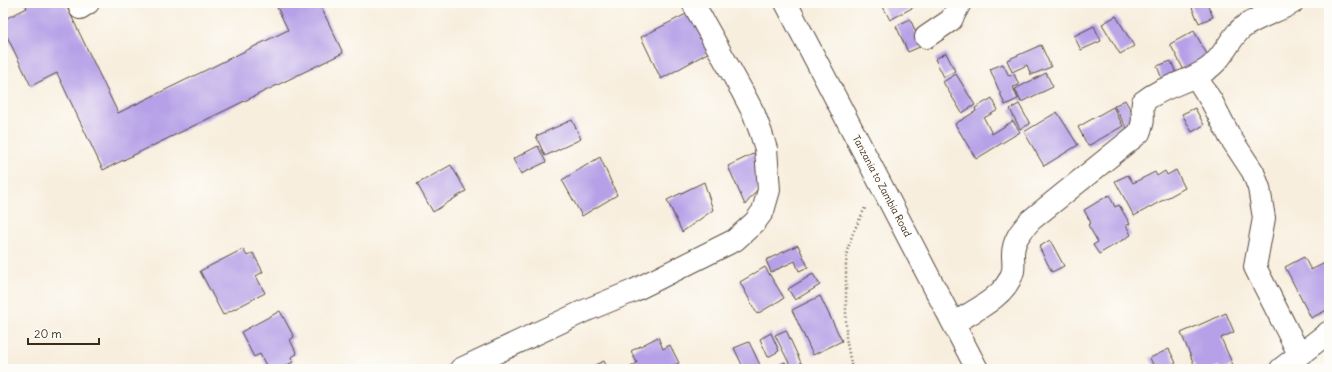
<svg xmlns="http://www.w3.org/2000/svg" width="1332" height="372" font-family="Delius,sans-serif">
<rect width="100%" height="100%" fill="#fdfcf7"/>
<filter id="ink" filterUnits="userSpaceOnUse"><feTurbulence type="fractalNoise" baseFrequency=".025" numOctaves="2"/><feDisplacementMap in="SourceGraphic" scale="8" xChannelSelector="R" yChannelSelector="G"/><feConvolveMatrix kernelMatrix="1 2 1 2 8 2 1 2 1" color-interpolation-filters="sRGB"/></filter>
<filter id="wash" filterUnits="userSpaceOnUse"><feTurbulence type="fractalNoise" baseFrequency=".012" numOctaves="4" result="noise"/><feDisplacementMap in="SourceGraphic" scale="16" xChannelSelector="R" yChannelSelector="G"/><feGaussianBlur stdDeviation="0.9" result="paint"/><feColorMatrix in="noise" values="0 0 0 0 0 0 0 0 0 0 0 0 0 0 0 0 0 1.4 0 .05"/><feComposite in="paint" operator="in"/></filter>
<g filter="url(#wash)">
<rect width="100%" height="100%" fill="#f8eede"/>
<g id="blocks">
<g fill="#b6a0e7">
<polygon points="25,3 65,3 118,113 288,30 275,3 319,3 343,53 103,170 57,73 31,86 3,28 3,20 27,8"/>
<polygon points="881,3 921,3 890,20"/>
<polygon points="1190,3 1207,3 1213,17 1199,23"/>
<polygon points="692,11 711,51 661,79 641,37"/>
<polygon points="1116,16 1134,46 1120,54 1102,24"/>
<polygon points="910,19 922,46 908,52 896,26"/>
<polygon points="1094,26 1101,41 1081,50 1074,36"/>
<polygon points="1194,31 1208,56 1184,70 1170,44"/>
<polygon points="1041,45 1051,67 1031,75 1027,65 1012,72 1007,60"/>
<polygon points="946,53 955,71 944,77 935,59"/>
<polygon points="1171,61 1178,78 1164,84 1157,66"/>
<polygon points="1003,64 1009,76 1014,74 1019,85 1013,87 1018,99 1005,105 990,69"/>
<polygon points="1046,73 1053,87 1021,102 1015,89"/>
<polygon points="956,74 975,105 962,113 943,82"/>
<polygon points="992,98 998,110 984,118 992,134 1013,121 1020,132 976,159 955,124 976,111 975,108"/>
<polygon points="1125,100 1140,126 1129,132 1114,106"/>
<polygon points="1019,104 1030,124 1020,129 1010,109"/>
<polygon points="1113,107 1123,126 1088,146 1078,127"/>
<polygon points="1195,108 1204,125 1192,132 1182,114"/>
<polygon points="1057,112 1078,145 1044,166 1024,132"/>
<polygon points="572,120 581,139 545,156 536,136"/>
<polygon points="538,146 546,162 521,174 513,159"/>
<polygon points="755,153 761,185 745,205 728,166"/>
<polygon points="600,157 617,195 582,216 562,180"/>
<polygon points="451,165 466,191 433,212 417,184"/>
<polygon points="1176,170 1185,188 1134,216 1115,181 1128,175 1133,183 1155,172 1157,176 1165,171 1167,175"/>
<polygon points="704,182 713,210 682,232 667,200"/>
<polygon points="1109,195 1115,207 1119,205 1130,224 1126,225 1131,235 1099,254 1093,245 1098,242 1088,225 1091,223 1084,210"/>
<polygon points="1050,240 1064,266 1052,272 1039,247"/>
<polygon points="798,245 808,267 799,271 795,261 771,272 766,260"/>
<polygon points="243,249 247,256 253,253 263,272 256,276 265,293 223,315 200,271"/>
<polygon points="1304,257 1311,270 1329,261 1329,309 1311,318 1285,267"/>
<polygon points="765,267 784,298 757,314 740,282"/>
<polygon points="813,274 820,285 795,300 788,289"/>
<polygon points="820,296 842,341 813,355 792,310"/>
<polygon points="280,311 294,337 290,340 297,354 291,357 293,362 280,369 268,369 260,354 254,357 241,332"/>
<polygon points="1226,313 1234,332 1221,338 1233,365 1224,369 1220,369 1219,366 1212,369 1196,369 1181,333"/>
<polygon points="786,330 802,365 795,369 792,369 775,335"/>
<polygon points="771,333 779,351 768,357 760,339"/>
<polygon points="658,337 663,349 670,345 679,363 666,369 631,369 630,367 637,363 631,351"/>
<polygon points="749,342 762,369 744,369 734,348"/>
<polygon points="1169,349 1176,363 1164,369 1155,369 1150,358"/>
<polygon points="604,361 608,369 586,369"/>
<polygon points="785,362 789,369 771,369"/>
</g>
</g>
</g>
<g filter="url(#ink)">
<use href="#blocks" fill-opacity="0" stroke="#57473b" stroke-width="1"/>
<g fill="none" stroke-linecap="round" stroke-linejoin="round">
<g stroke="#57473b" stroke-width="24">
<g id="minor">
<polyline points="80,8 88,3"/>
<polyline points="926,37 951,20 960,3"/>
<polyline points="1196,77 1212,102 1230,137 1253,172 1259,188 1264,218 1255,267 1299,354"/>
<path d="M 954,323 C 974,311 1007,296 1013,271 C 1014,265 1013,261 1013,255 C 1013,240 1021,231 1031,220 L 1139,133 C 1146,118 1141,116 1143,102 C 1161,87 1186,83 1206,70 C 1221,61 1227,44 1238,32 C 1249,19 1277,12 1292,3"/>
<polyline points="461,369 582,312 633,291 735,240 755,222 763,211 769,190 766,149 761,133 754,114 742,91 693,3"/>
<polyline points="1281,369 1329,332"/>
</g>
</g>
<g stroke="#57473b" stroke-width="24">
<polyline id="highway" points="786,3 977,369"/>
</g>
<polyline stroke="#57473b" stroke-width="2.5" stroke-dasharray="1 3" stroke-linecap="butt" points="852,369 846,338 846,265 847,251 853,233 866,206"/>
<use href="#minor" stroke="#fff" stroke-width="22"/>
<use href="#highway" stroke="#fff" stroke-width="22"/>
</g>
</g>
<g text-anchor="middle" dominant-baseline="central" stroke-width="3" stroke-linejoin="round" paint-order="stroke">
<g font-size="10" fill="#3b2a1e" stroke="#fdfcf7">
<text transform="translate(882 186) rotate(62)">Tanzania to Zambia Road</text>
</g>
</g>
<rect width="1332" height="372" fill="none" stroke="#fdfcf7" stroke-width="16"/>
<path d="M28 338v6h71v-6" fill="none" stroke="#3b2a1e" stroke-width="2"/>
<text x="34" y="338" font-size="12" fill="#3b2a1e" stroke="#fdfcf7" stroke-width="3" paint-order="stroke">20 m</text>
</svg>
